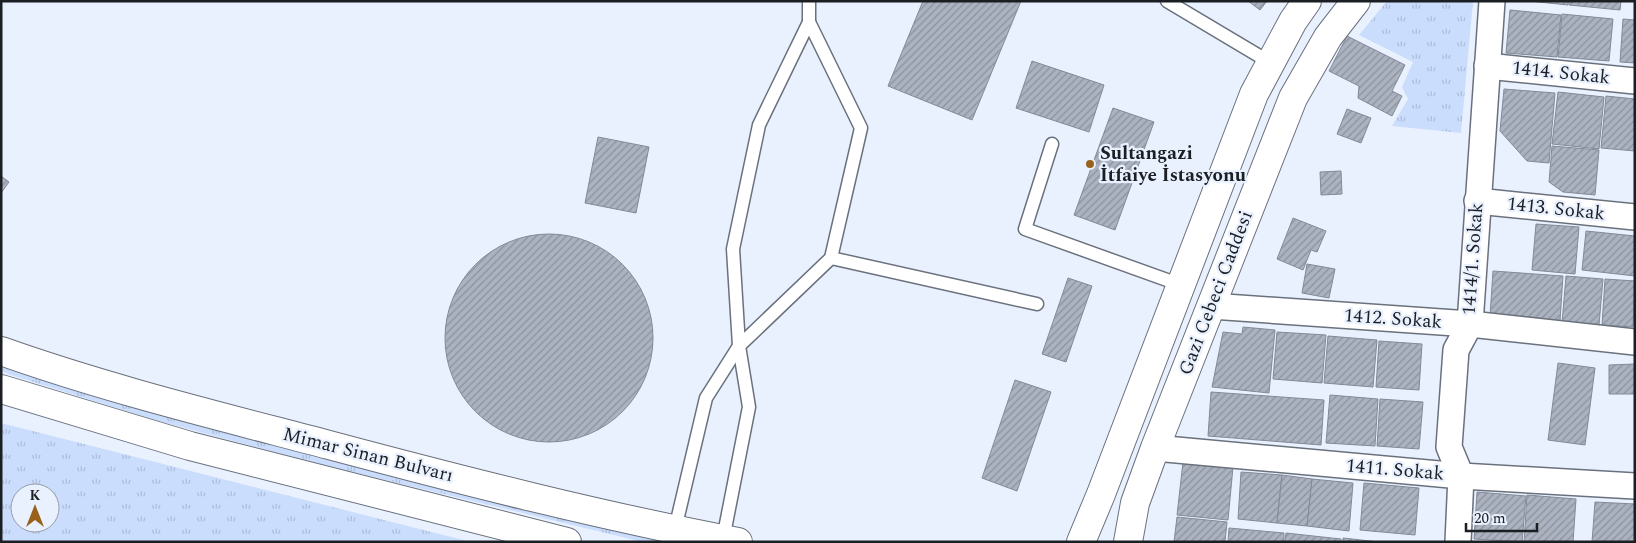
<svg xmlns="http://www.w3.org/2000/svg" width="1636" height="543" font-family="Spectral,serif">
<defs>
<pattern id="grass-tufts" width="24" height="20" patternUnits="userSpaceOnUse" patternTransform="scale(1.25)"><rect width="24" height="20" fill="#caddfd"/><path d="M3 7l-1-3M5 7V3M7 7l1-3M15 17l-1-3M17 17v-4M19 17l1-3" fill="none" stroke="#adbdd9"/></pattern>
<pattern id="building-hatch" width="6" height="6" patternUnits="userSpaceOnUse" patternTransform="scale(1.25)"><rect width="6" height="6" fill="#acb3c0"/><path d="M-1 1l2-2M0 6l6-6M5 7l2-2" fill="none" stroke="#8b919c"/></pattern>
</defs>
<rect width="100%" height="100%" fill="#e9f1ff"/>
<g fill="url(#grass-tufts)" fill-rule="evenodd">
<polygon points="1387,1 1473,1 1461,133 1392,126 1408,99 1402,87 1413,62 1359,35"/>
<polygon points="1,366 95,397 317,457 670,542 643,542 319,464 155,420 11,375 1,371"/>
<path d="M 1,423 L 471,542 L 1,542 ZM 20,493 L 50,493 L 50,523 L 20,523 Z"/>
</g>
<g fill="url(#building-hatch)" stroke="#838a97">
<polygon points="923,1 1021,1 972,120 888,86"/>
<polygon points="1248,1 1267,1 1260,10"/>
<polygon points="1529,1 1568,1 1568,5"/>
<polygon points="1569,1 1621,1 1620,10 1569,5"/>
<polygon points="1510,10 1561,15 1557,57 1506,53"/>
<polygon points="1562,14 1613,19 1609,61 1558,57"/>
<polygon points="1623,19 1635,20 1635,63 1620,62"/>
<polygon points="1347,36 1405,65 1392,91 1402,96 1392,116 1358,98 1359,86 1329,71"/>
<polygon points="1032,61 1104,85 1089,132 1016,108"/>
<polygon points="1504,89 1555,93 1549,163 1527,161 1500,131"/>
<polygon points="1558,92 1604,97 1599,149 1552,144"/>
<polygon points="1606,96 1635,99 1635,151 1601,148"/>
<polygon points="1113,108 1154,122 1115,230 1074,215"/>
<polygon points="1347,109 1371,118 1361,143 1337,134"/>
<polygon points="598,137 649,147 636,213 585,203"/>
<polygon points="1552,146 1599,150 1595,195 1563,192 1549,182"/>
<polygon points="1341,171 1342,194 1321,195 1320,172"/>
<polygon points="1,176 9,182 1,193"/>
<polygon points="1293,218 1326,231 1317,252 1311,250 1303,270 1277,259"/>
<polygon points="1536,224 1579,227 1575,274 1532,270"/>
<polygon points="1586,231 1635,236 1635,276 1582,270"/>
<circle cx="549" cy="338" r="104"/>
<polygon points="1307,264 1335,269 1329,298 1302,293"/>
<polygon points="1493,271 1563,276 1560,321 1490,316"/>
<polygon points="1566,276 1603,279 1599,325 1562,323"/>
<polygon points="1068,278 1092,286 1066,362 1042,354"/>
<polygon points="1605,279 1635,281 1633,327 1602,325"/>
<polygon points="1243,327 1275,330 1269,393 1212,387 1223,332 1242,334"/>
<polygon points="1277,332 1326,335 1322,383 1273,379"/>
<polygon points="1328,336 1377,340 1373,387 1324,383"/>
<polygon points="1379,341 1422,344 1419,390 1376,387"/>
<polygon points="1558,363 1595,368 1585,445 1548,440"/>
<polygon points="1635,364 1635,394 1609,394 1609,365"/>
<polygon points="1015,380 1051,392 1017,491 982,478"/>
<polygon points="1211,392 1324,400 1321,445 1208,436"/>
<polygon points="1330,395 1378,399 1375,446 1326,443"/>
<polygon points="1380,399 1423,402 1419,449 1377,446"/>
<polygon points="1183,462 1233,467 1228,520 1177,515"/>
<polygon points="1241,472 1282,475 1277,523 1238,519"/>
<polygon points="1282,475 1312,479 1307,526 1277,523"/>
<polygon points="1312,479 1353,483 1349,531 1307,526"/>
<polygon points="1364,483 1419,488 1415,535 1360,530"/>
<polygon points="1477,492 1526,496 1522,542 1474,539"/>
<polygon points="1527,495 1576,499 1573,542 1524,542"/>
<polygon points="1595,502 1635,504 1635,542 1592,542"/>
<polygon points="1177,517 1227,522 1225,542 1174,542"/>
<polygon points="1229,528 1284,533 1284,542 1228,542"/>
<polygon points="1286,533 1341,539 1341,542 1285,542"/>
<polygon points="1343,538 1379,542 1343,542"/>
</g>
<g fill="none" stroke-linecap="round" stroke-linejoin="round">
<g stroke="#6a717d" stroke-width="15">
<g id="lane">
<polyline points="1167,1 1271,63"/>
<polyline points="1052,144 1025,229 1181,285"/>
<polyline points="831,258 1037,304"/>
<polyline points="675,529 706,398 739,346 831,258 861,128 809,22"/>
<polyline points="723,539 749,407 739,346 733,249 759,125 809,22 809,1"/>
</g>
</g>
<g stroke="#6a717d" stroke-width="28">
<g id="street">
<polyline points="1487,66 1635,81"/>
<polyline points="1477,201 1635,217"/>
<polyline points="1211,306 1470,324 1635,342"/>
<polyline points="1155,448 1461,476 1635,486"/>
<polyline points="1458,542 1461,476 1449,447 1456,350 1470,324 1492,1"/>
</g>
</g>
<g stroke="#6a717d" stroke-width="30">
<g id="primary">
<path d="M 1,351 C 108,389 219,416 329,445 C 464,481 601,516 738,542"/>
<polyline points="1,389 190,446 567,542"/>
<polyline points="1081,542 1101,494 1254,94 1293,21 1307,1"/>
<polyline points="1128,542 1135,503 1155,448 1293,98 1328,37 1356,1"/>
</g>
</g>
<use href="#lane" stroke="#fff" stroke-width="12"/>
<use href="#street" stroke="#fff" stroke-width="25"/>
<use href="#primary" stroke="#fff" stroke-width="28"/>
</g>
<circle fill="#98621b" stroke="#e9f1ff" stroke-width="2" cx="1090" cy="164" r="5"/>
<g text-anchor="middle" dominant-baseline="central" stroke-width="4.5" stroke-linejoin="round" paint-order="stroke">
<g font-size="19" fill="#1b1e23" stroke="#e9f1ff">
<text transform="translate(1561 73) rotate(6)">1414. Sokak</text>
<text transform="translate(1556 209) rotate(6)">1413. Sokak</text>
<text transform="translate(1473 259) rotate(-86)">1414/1. Sokak</text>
<text transform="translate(1216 293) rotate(-69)">Gazi Cebeci Caddesi</text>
<text transform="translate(1393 319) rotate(4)">1412. Sokak</text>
<text transform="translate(368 455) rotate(14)">Mimar Sinan Bulvarı</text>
<text transform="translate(1395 470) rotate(5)">1411. Sokak</text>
</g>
<g font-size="19" font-weight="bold" fill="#1b1e23" stroke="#e9f1ff" text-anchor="start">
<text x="1100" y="153">Sultangazi<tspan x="1100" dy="22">İtfaiye İstasyonu</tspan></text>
</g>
</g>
<rect width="1636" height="543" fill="none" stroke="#1b1e23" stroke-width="5"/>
<g transform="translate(35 508)"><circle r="24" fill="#e9f1ff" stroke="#979da7"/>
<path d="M0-4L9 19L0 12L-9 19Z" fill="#98621b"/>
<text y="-8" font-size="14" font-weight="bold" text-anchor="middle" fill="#1b1e23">K</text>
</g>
<path d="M1466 523v8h71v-8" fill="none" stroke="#1b1e23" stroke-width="2.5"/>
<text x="1474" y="523" font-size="15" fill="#1b1e23" stroke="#e9f1ff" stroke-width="4" paint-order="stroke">20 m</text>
</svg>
